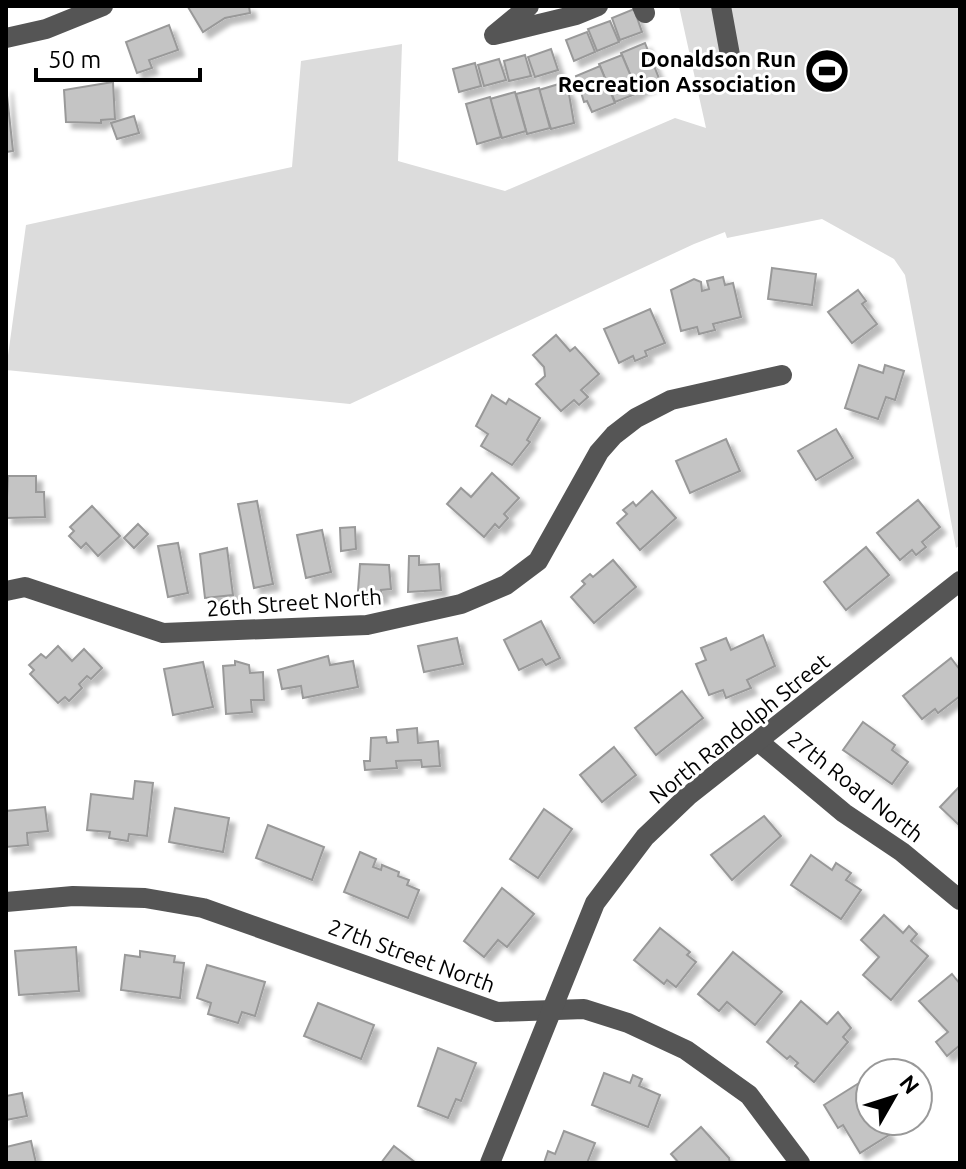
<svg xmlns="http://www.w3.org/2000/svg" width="966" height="1169" font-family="Ubuntu,sans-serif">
<defs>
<filter id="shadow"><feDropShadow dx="6" dy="6" stdDeviation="2" flood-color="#0004"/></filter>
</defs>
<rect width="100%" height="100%" fill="#fff"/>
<polygon fill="#dcdcdc" points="679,6 960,6 960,545 956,548 905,275 894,259 822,219 727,238 725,232 694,244 350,404 6,370 26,225 292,167 301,61 402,44 398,161 505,191 675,118 706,128"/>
<g fill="#c4c4c4" stroke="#999" stroke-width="2" filter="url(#shadow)">
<polygon points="249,6 250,13 225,18 203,32 188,7"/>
<polygon points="634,9 642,32 620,40 612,18"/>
<polygon points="610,21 619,42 597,51 588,29"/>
<polygon points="169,25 178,50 149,60 152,68 137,73 126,42"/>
<polygon points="587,32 595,52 574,61 566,40"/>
<polygon points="645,43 660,81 637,91 621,53"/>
<polygon points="551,49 558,70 535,77 528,57"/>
<polygon points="525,55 531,76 509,81 504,61"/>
<polygon points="622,55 638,93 615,102 599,64"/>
<polygon points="499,59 506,80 484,86 478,65"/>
<polygon points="475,63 481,86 459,92 453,69"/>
<polygon points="600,66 615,103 592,112 587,101 584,102 576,76"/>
<polygon points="113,82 115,119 101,120 101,123 66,122 64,90"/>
<polygon points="562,83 569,94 574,123 551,129 539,90"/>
<polygon points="6,86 13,151 6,152"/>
<polygon points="539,88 550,128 527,134 516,94"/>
<polygon points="515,92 526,131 502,138 490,99"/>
<polygon points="490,97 501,137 477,144 466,104"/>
<polygon points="134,116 139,133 117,139 111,123"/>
<polygon points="772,268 816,274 812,305 768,299"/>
<polygon points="723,277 725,285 733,283 741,317 713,324 715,330 699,334 697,327 681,331 671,290 694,279 701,282 702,291 709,289 707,281"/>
<polygon points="858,290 866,301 862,304 877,324 852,343 828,312"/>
<polygon points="650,309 665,343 645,351 647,356 635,361 633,356 619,363 604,329"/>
<polygon points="556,335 570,351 575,347 599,374 581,390 588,397 579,405 574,400 561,411 536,384 545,376 544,367 533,355"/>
<polygon points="859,365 883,373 885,365 904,371 895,400 886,397 878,419 845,408"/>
<polygon points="492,395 506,404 509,399 540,418 527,440 530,442 512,465 481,446 488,434 476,426"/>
<polygon points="836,429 853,458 816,480 798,451"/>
<polygon points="726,439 740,471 690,493 676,461"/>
<polygon points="492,473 519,498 504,514 508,518 499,528 495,524 484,537 447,504 461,488 471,497"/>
<polygon points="8,476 36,476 36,492 44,492 45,517 6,518"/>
<polygon points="652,491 676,518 640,550 617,523 627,514 623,510 633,502 636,506"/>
<polygon points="918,500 940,527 922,542 926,547 916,555 912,550 900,560 877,533"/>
<polygon points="257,501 273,584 254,588 238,504"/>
<polygon points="92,506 120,536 98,556 86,543 81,548 69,536 74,531 70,527"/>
<polygon points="138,524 148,534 134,548 124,538"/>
<polygon points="355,527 356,549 341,551 340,528"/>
<polygon points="322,530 331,572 306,578 297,535"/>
<polygon points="178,543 188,593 168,597 158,546"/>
<polygon points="866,547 889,575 846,610 824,582"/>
<polygon points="227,548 233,595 205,598 200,554"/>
<polygon points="409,556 419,556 419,565 439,564 441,590 408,592"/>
<polygon points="613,560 636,587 594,623 571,597 585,584 582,581 590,574 593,577"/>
<polygon points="360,564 389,565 391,589 381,590 382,597 367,598 366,591 358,591"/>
<polygon points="541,621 560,658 546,665 542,659 519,670 504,640"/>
<polygon points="763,635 775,666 747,680 751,688 726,698 723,690 709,695 696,664 706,660 701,648 726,638 731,650"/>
<polygon points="457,638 463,664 424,672 418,646"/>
<polygon points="58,646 72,661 84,649 102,668 91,679 87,676 79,684 82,688 69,701 65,697 58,703 30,674 34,670 29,665 41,654 46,658"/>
<polygon points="328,656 330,665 353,661 358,687 303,698 301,686 282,689 278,670"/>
<polygon points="951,658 960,670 960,696 938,713 935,709 922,719 903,696"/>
<polygon points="235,661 249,665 250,673 263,672 264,700 251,700 252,712 226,714 223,666 235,665"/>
<polygon points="203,662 213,707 173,715 164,669"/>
<polygon points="682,691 703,718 656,755 635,728"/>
<polygon points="863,722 895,745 892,750 908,762 892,784 843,750"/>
<polygon points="417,728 418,743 438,741 440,766 422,767 421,760 396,761 397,768 365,770 364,761 370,761 371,738 386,737 387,743 398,742 397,730"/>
<polygon points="614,747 636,775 602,802 580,775"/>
<polygon points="135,781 153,783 147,836 129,834 128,841 109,838 110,832 87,830 91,794 133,799"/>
<polygon points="960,786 960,826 940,807"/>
<polygon points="45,807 48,831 27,833 28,845 6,847 6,811"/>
<polygon points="175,808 229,818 223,852 169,842"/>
<polygon points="544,809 572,829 538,878 510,859"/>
<polygon points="764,816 781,836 732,880 711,855"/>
<polygon points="268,825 324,847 312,880 256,858"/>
<polygon points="360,852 376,859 373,867 381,870 382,865 399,872 398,876 409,880 407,885 419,890 408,918 344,892"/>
<polygon points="811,855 832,870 836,863 851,873 846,880 861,890 841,919 791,885"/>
<polygon points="502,888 534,914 507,947 498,940 484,957 464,941"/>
<polygon points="884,915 903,933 909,926 917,934 911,941 928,956 891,1000 863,975 879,957 861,940"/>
<polygon points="660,928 690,952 687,955 696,962 676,987 667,980 664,984 634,960"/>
<polygon points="76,947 79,991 19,995 15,951"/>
<polygon points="140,951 175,956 174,962 184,963 180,998 121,990 125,955 140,957"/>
<polygon points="733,952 782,992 755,1025 727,1002 719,1011 698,994"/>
<polygon points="207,965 265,982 255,1016 242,1012 238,1023 208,1014 211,1003 197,998"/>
<polygon points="952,974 960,984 960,1045 947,1056 936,1042 948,1032 919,1001"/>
<polygon points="801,1001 827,1024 838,1012 851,1028 843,1037 848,1042 814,1082 795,1066 798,1063 790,1056 787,1059 767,1042"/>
<polygon points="318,1003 374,1025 361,1059 304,1036"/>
<polygon points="438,1048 476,1063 461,1101 456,1099 448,1118 418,1106"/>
<polygon points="604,1073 630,1083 633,1075 642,1079 639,1086 660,1095 648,1127 592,1105"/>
<polygon points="859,1083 870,1100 870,1121 880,1121 889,1135 860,1153 843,1125 838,1128 824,1105"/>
<polygon points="22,1093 27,1116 6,1120 6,1096"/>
<polygon points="701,1127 729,1158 730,1163 679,1163 671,1154"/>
<polygon points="564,1131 595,1143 587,1163 544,1163 548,1151 555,1154"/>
<polygon points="31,1141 36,1163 6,1163 6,1147"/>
<polygon points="394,1146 416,1163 381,1163"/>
</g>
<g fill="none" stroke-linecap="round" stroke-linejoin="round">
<g stroke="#555" stroke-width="20">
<polyline points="529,6 494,35 576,15 598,6"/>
<polyline points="642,6 645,13"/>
<polyline points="721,6 730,55"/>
<polyline points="6,38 46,29 103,6"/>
<polyline points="6,591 25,587 163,633 367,625 461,604 506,585 538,561 599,452 614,435 636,418 671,400 782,375"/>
<polyline points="759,742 844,813 902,852 960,900"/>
<polyline points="6,902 73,896 145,898 203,908 497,1012 584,1009 628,1023 686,1050 749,1095 800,1163"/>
<polyline points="490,1163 595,903 645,837 688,796 960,581"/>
</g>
</g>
<defs>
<g id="stadium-disc" transform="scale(2.3)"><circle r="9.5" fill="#000" stroke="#fff"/><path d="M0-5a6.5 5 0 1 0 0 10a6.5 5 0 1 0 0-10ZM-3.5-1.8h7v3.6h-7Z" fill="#fff"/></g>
</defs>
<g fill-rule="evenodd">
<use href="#stadium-disc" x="827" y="71"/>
</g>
<g text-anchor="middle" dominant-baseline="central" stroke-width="6" stroke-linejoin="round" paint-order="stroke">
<g font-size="22" font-weight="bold" fill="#000" stroke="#fff" text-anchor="end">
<text x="796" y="58">Donaldson Run<tspan x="796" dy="25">Recreation Association</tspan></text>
</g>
<g font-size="22" fill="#000" stroke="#fff">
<text transform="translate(294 602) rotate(-4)">26th Street North</text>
<text transform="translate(739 728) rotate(-39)">North Randolph Street</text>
<text transform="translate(856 786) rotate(38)">27th Road North</text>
<text transform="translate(412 955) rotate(20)">27th Street North</text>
</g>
</g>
<rect width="966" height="1169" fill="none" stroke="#000000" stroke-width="16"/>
<g transform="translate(894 1097) rotate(51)"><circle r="38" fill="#ffffff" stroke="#999999" stroke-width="2"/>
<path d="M0-6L14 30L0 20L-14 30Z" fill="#000000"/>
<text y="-12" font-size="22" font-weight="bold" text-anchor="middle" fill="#000000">N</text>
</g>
<path d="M36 68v12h164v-12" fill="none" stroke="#000000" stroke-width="4"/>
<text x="48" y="68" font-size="24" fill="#000000" stroke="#ffffff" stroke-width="6" paint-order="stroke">50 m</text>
</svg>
